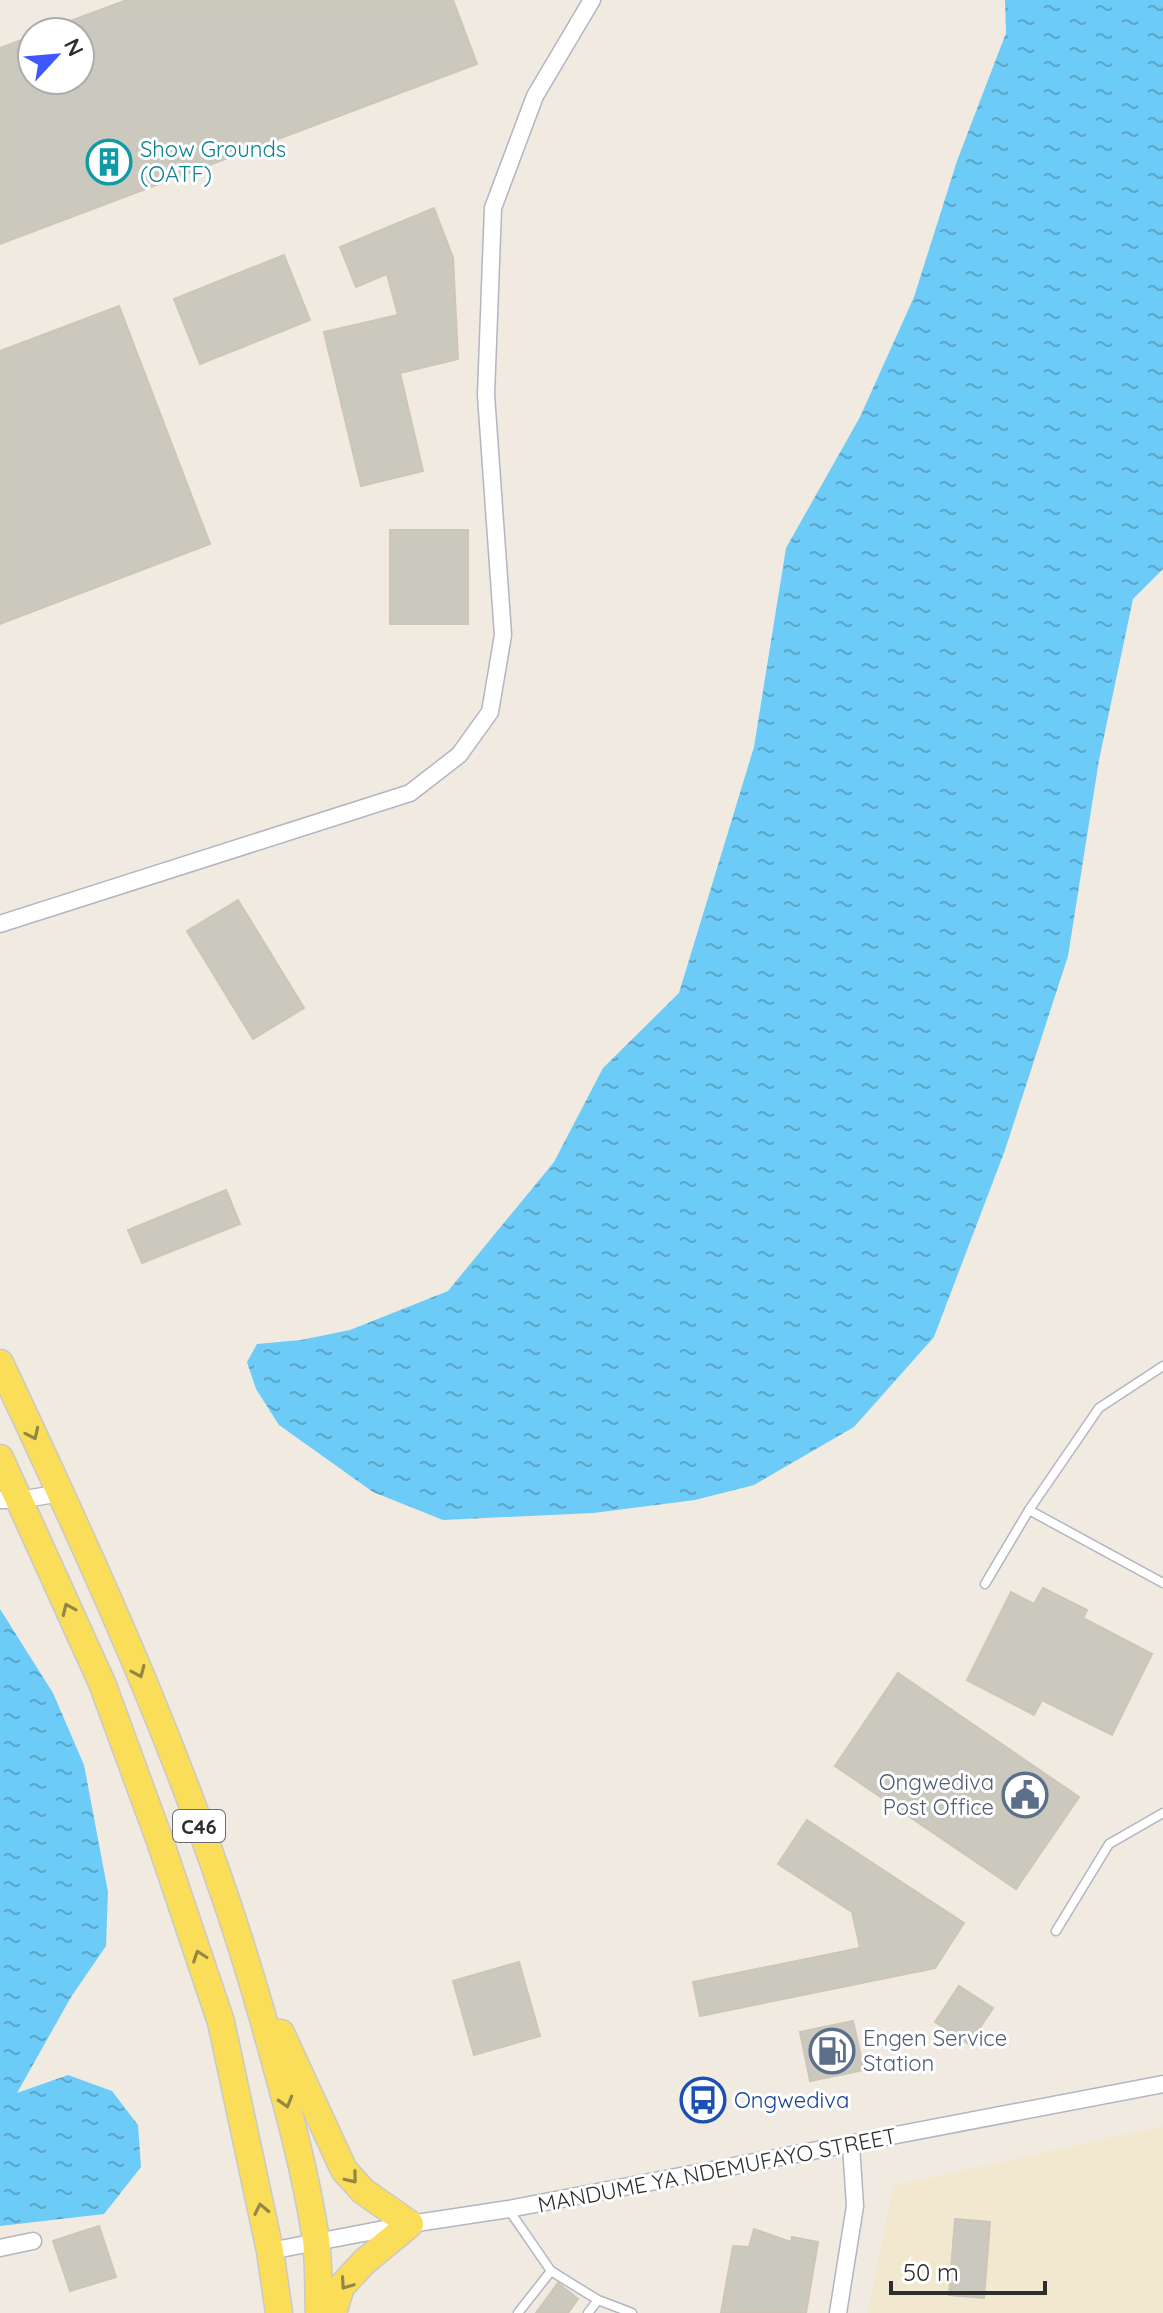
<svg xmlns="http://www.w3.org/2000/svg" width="1163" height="2313" font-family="Quicksand,sans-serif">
<defs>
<pattern id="water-ripples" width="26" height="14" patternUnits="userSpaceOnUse" patternTransform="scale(2)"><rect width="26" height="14" fill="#6dcbf7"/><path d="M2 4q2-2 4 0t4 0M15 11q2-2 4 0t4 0" fill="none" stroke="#5aa5c8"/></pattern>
</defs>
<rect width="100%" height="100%" fill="#f0eae0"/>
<polygon fill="#f2e8cf" points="1163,2126 1163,2313 868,2313 893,2186"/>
<g fill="url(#water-ripples)">
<polygon points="1005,0 1163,0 1163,569 1133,599 1099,760 1068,956 1005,1150 934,1337 854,1427 754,1485 695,1500 593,1513 443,1520 373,1492 279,1425 256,1389 247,1362 257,1344 301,1340 350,1330 448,1291 554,1162 603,1068 679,993 754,747 786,548 860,417 914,297 957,161 1006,33"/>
<polygon points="0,1609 53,1693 84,1765 108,1892 106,1946 71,1997 17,2093 68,2075 112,2091 138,2125 141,2167 104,2214 0,2226"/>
</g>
<g fill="#cbc8be" stroke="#ccc6b9" stroke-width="2">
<polygon points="127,0 453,0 477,64 0,244 0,48 32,36 32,80 80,80 80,32 46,30"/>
<polygon points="434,208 453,258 458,359 400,373 423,471 361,486 324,332 398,315 387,274 356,287 340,247"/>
<polygon points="284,255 310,320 200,364 174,299"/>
<polygon points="119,306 210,544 0,624 0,351"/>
<rect x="390" y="530" width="78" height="94"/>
<polygon points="238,900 304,1008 253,1039 187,931"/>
<polygon points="226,1190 240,1224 142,1263 128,1230"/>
<polygon points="1043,1588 1087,1610 1083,1618 1152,1654 1112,1735 1042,1700 1034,1715 967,1680 1011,1592 1034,1604"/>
<polygon points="898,1673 1079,1797 1016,1889 835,1766"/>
<polygon points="807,1820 964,1923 935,1968 700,2016 693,1982 860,1948 852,1912 778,1864"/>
<polygon points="519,1962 540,2036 474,2055 453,1981"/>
<polygon points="959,1986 993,2008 969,2044 935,2022"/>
<polygon points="853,2021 864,2070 810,2081 800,2032"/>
<polygon points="955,2219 990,2222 984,2298 949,2295"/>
<polygon points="99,2226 116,2277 70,2291 53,2241"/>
<polygon points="754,2229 791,2242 792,2237 818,2242 806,2313 721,2313 733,2246 749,2247"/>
<polygon points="558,2283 578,2299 568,2313 536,2313"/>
</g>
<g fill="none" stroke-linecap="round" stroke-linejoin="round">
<g stroke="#b4b5c2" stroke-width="11">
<g id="service">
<polyline points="1029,1510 1163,1583"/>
<polyline points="985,1584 1029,1510 1099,1408 1163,1366"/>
<polyline points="1056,1931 1109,1844 1163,1813"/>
<polyline points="509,2210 551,2271 598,2300 632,2313"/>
<polyline points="518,2313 551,2271"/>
<polyline points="588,2313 598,2300"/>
</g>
</g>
<g stroke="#b4b5c2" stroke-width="19">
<g id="minor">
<polyline points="0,924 410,793 459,755 490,712 503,635 486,395 493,208 535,96 592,0"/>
<polyline points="0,1500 19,1500 61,1493"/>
<polyline points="0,2248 33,2241"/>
<polyline points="270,2251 410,2224 509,2209 1163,2084"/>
<polyline points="838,2313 855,2206 851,2145"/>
</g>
</g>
<g stroke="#c9c9c9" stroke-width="29">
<g id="primary">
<path d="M 0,1363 C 101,1577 200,1794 264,2022 C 284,2094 305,2166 316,2240 C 319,2264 318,2289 319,2313"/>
<polyline points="0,1458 102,1683 160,1841 221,2022 270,2251 279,2313"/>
<polyline points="281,2033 344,2170 363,2191 410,2224 364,2262 341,2287 333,2313"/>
</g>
</g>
<use href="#service" stroke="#fff" stroke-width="8"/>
<use href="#minor" stroke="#fff" stroke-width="16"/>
<use href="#primary" stroke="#fade5a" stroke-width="26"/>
</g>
<defs><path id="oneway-chevron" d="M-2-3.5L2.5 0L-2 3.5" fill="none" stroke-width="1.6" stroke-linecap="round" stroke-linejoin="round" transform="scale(2)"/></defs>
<g stroke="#948644">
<use href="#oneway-chevron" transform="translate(33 1434) rotate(65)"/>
<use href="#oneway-chevron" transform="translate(68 1609) rotate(-114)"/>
<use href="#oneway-chevron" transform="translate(139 1672) rotate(67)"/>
<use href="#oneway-chevron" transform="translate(199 1956) rotate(-109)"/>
<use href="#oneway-chevron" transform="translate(286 2102) rotate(74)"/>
<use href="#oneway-chevron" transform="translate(352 2178) rotate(51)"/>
<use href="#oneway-chevron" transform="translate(261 2209) rotate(-102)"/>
<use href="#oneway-chevron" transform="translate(346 2284) rotate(125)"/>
</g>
<defs>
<g id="building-ring" transform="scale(2.3)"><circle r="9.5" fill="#fff" stroke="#0f9aa8" stroke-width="1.5"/><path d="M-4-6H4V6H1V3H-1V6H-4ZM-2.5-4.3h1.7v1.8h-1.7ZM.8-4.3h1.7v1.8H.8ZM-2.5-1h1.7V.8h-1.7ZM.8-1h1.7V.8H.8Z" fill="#0f9aa8"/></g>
<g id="civic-ring" transform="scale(2.3)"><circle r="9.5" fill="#fff" stroke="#5c6f8a" stroke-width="1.5"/><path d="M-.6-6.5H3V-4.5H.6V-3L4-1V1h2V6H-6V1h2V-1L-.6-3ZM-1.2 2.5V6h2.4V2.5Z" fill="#5c6f8a"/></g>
<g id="fuel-ring" transform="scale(2.3)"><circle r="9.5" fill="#fff" stroke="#5c6f8a" stroke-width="1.5"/><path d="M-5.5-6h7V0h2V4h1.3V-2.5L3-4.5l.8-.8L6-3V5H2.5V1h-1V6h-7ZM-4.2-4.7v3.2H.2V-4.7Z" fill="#5c6f8a"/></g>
<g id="bus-ring" transform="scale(2.3)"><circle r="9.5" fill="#fff" stroke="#1a4fb4" stroke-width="1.5"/><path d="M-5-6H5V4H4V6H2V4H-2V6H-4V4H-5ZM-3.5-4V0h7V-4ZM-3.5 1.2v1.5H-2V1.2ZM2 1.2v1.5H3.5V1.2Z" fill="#1a4fb4"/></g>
</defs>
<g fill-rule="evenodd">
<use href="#building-ring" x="109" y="162"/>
<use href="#civic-ring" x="1025" y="1795"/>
<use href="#fuel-ring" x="832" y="2051"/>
<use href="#bus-ring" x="703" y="2100"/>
</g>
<g text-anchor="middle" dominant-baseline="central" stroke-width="6" stroke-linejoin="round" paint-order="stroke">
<rect fill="#fff" stroke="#6d6d6d" stroke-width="2" x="173" y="1810" width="52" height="32" rx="6"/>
<g font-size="20" font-weight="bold" fill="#2e2e2e">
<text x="199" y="1826">C46</text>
</g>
<g font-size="22" fill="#0d838f" stroke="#fff" text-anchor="start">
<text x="140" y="149">Show Grounds<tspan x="140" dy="25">(OATF)</tspan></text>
</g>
<g font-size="22" fill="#4e5e75" stroke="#fff" text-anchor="end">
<text x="994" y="1782">Ongwediva<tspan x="994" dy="25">Post Office</tspan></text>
<text x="863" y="2038" text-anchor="start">Engen Service<tspan x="863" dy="25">Station</tspan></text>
</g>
<g font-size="22" fill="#164399" stroke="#fff" text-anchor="start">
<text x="734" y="2100">Ongwediva</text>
</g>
<g font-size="22" fill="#2e2e2e" stroke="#fff">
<text transform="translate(717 2170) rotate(-11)">MANDUME YA NDEMUFAYO STREET</text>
</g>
</g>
<g transform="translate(56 56) rotate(64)"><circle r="38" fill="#ffffff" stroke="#ababab" stroke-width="2"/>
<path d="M0-6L14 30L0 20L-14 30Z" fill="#3e57ff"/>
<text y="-12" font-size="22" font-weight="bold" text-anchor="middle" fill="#2e2e2e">N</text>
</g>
<path d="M891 2281v12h154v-12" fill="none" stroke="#2e2e2e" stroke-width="4"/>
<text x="903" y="2281" font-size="24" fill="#2e2e2e" stroke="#ffffff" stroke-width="6" paint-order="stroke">50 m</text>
</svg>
